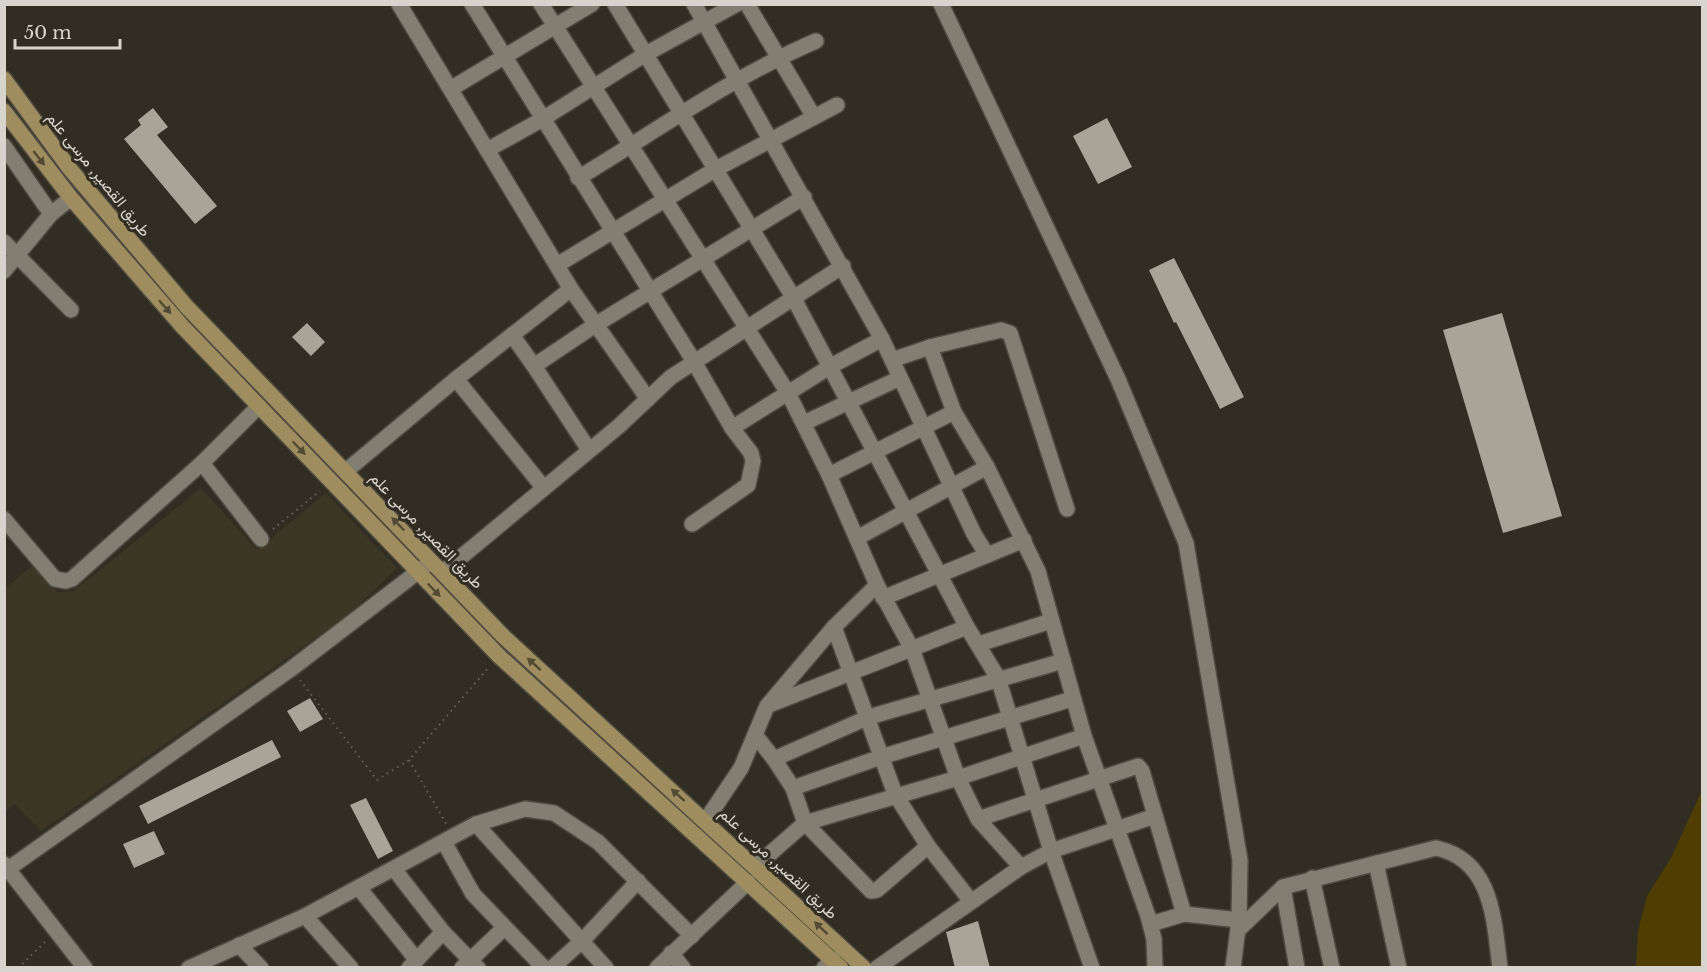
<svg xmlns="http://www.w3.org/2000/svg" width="1707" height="972" font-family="'Libre Baskerville',Vazirmatn,serif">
<rect width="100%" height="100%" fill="#312d23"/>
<polygon fill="#3c3625" points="201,488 257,550 326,493 397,568 347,616 41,831 15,804 5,812 5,588 32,566 57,592 74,591"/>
<polygon fill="#503d01" points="1702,790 1702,967 1636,967 1638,931 1647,896 1671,858"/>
<g fill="#a8a497">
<polygon points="153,108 168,127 157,135 217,206 195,224 124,139 141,125 138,120"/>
<polygon points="1107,118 1132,167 1098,184 1073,136"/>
<polygon points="1174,258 1244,397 1220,409 1176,322 1174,323 1149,270"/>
<polygon points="1502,313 1562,516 1503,533 1443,330"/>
<polygon points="307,323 325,342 311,356 292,337"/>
<polygon points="310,698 323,719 300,732 287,711"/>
<polygon points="272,740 281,757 148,824 139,806"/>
<polygon points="366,798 393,851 378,859 350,805"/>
<polygon points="154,831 165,854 134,868 123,844"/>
<polygon points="978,921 990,968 955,968 946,932"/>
</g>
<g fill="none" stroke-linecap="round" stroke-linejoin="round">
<g stroke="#4e4b42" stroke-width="18">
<g id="minor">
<polyline points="399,4 571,289 648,399"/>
<polyline points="472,4 693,360 732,428 751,453 753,461 748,485 692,524"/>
<polyline points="541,4 788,393 829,475 877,585 834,627 767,706 741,768 706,820"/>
<polyline points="615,4 793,297 967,627 998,678 1051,851 1092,968"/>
<polyline points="694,4 882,339 974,534 987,555"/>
<polyline points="747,4 814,117"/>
<polyline points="941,4 1118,379 1186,543 1240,860 1239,920 1233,968"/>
<polyline points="452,88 592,4"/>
<polyline points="4,146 51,214"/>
<polyline points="487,150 541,120 644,55 737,4"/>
<path d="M 578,178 C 656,131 732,77 816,41"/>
<polyline points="4,242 71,310"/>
<polyline points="557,265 716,169 837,105"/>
<polyline points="4,271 51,214 71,198"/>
<polyline points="512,335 534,366"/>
<polyline points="930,347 954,412 987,467 1038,571 1084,736 1148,916 1154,939 1155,968"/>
<polyline points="892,360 930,347 1001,330 1010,333 1067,509"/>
<polyline points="456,379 543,487"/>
<polyline points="804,423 900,378"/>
<polyline points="732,428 831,366 882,339"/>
<polyline points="589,450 534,366 595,325 804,197"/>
<polyline points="202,463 261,539"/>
<polyline points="346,471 456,379 571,289"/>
<polyline points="829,475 954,412"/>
<polyline points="4,519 55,579 66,581 72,579 202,463 259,406"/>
<polyline points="857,538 987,467"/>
<polyline points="443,572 619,426 671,377 843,266"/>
<polyline points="877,585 912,649 958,778 978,819 1138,766 1142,771 1184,914"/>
<polyline points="883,598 1024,540"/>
<polyline points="834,627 895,794 928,846 970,900"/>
<polyline points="979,644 1051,621"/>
<polyline points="769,705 967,627"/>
<polyline points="756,736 774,759"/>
<polyline points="793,788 881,757 1072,699"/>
<polyline points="978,819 1021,867"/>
<polyline points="476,824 606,968"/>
<polyline points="444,842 473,894 544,968"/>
<polyline points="928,846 877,890 871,891 805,823 793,788 774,759 869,717 1063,661"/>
<polyline points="1376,863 1399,968"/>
<polyline points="4,864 85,968"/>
<polyline points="756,866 805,823 958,778 1084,736"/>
<polyline points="8,869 291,669 428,564"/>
<polyline points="394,869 443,932 478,968"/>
<polyline points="1312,878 1332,968"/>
<polyline points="1283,887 1297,968"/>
<polyline points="359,888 416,959"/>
<polyline points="305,916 351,968"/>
<polyline points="1151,924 1184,914 1239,920"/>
<path d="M 1238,930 L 1283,887 L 1436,848 C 1493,860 1494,921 1500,968"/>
<polyline points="239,945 261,968"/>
<polyline points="671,953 683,968"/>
<polyline points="189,968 305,916 476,824 525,809 554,813 598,842 692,936"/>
<polyline points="409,968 443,932"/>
<polyline points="462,968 504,928"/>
<polyline points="552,968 583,940 638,881"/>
<polyline points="657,968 748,882"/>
<polyline points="824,968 833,959"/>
<polyline points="877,968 1021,867 1051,851 1155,816"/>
</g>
</g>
<g stroke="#4e4b42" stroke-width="18">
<g id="major">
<polyline points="4,79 70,169 186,306 503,636 864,968"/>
<polyline points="4,111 71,198 182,326 499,656 841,968"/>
</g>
</g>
<g stroke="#656258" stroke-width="2" stroke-dasharray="1.5 4.5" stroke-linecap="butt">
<polyline points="273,529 320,491"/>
<polyline points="300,680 377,780 409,760 489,667"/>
<polyline points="409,760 447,825"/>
<polyline points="18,968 47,940"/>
</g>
<use href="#minor" stroke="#837e72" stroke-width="15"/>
<use href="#major" stroke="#9f8d5f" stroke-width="15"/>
</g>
<defs><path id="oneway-solid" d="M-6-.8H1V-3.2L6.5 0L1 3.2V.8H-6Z" transform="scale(1.5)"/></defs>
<g fill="#524a35">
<use href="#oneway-solid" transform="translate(39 158) rotate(52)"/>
<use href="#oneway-solid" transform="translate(165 307) rotate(48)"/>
<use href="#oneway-solid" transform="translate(299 448) rotate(46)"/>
<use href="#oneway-solid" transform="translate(398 524) rotate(-134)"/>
<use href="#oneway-solid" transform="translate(434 590) rotate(46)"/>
<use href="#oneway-solid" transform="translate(534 664) rotate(-138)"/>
<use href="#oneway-solid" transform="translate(678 795) rotate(-138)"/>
<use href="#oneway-solid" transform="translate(821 928) rotate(-137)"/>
</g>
<g text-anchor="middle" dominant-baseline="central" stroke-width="6" stroke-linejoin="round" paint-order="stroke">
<g font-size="16" fill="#d6d4cd" stroke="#312d23">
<text transform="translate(99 174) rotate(51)">طريق القصير, مرسى علم</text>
<text transform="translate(427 530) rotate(46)">طريق القصير, مرسى علم</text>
<text transform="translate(779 863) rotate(43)">طريق القصير, مرسى علم</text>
</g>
</g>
<rect width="1707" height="972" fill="none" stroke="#d6d4cd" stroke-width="12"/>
<path d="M15 39v9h105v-9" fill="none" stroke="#d6d4cd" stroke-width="3"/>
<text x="24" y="39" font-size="18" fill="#d6d4cd" stroke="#312d23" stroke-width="4.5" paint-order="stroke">50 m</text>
</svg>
